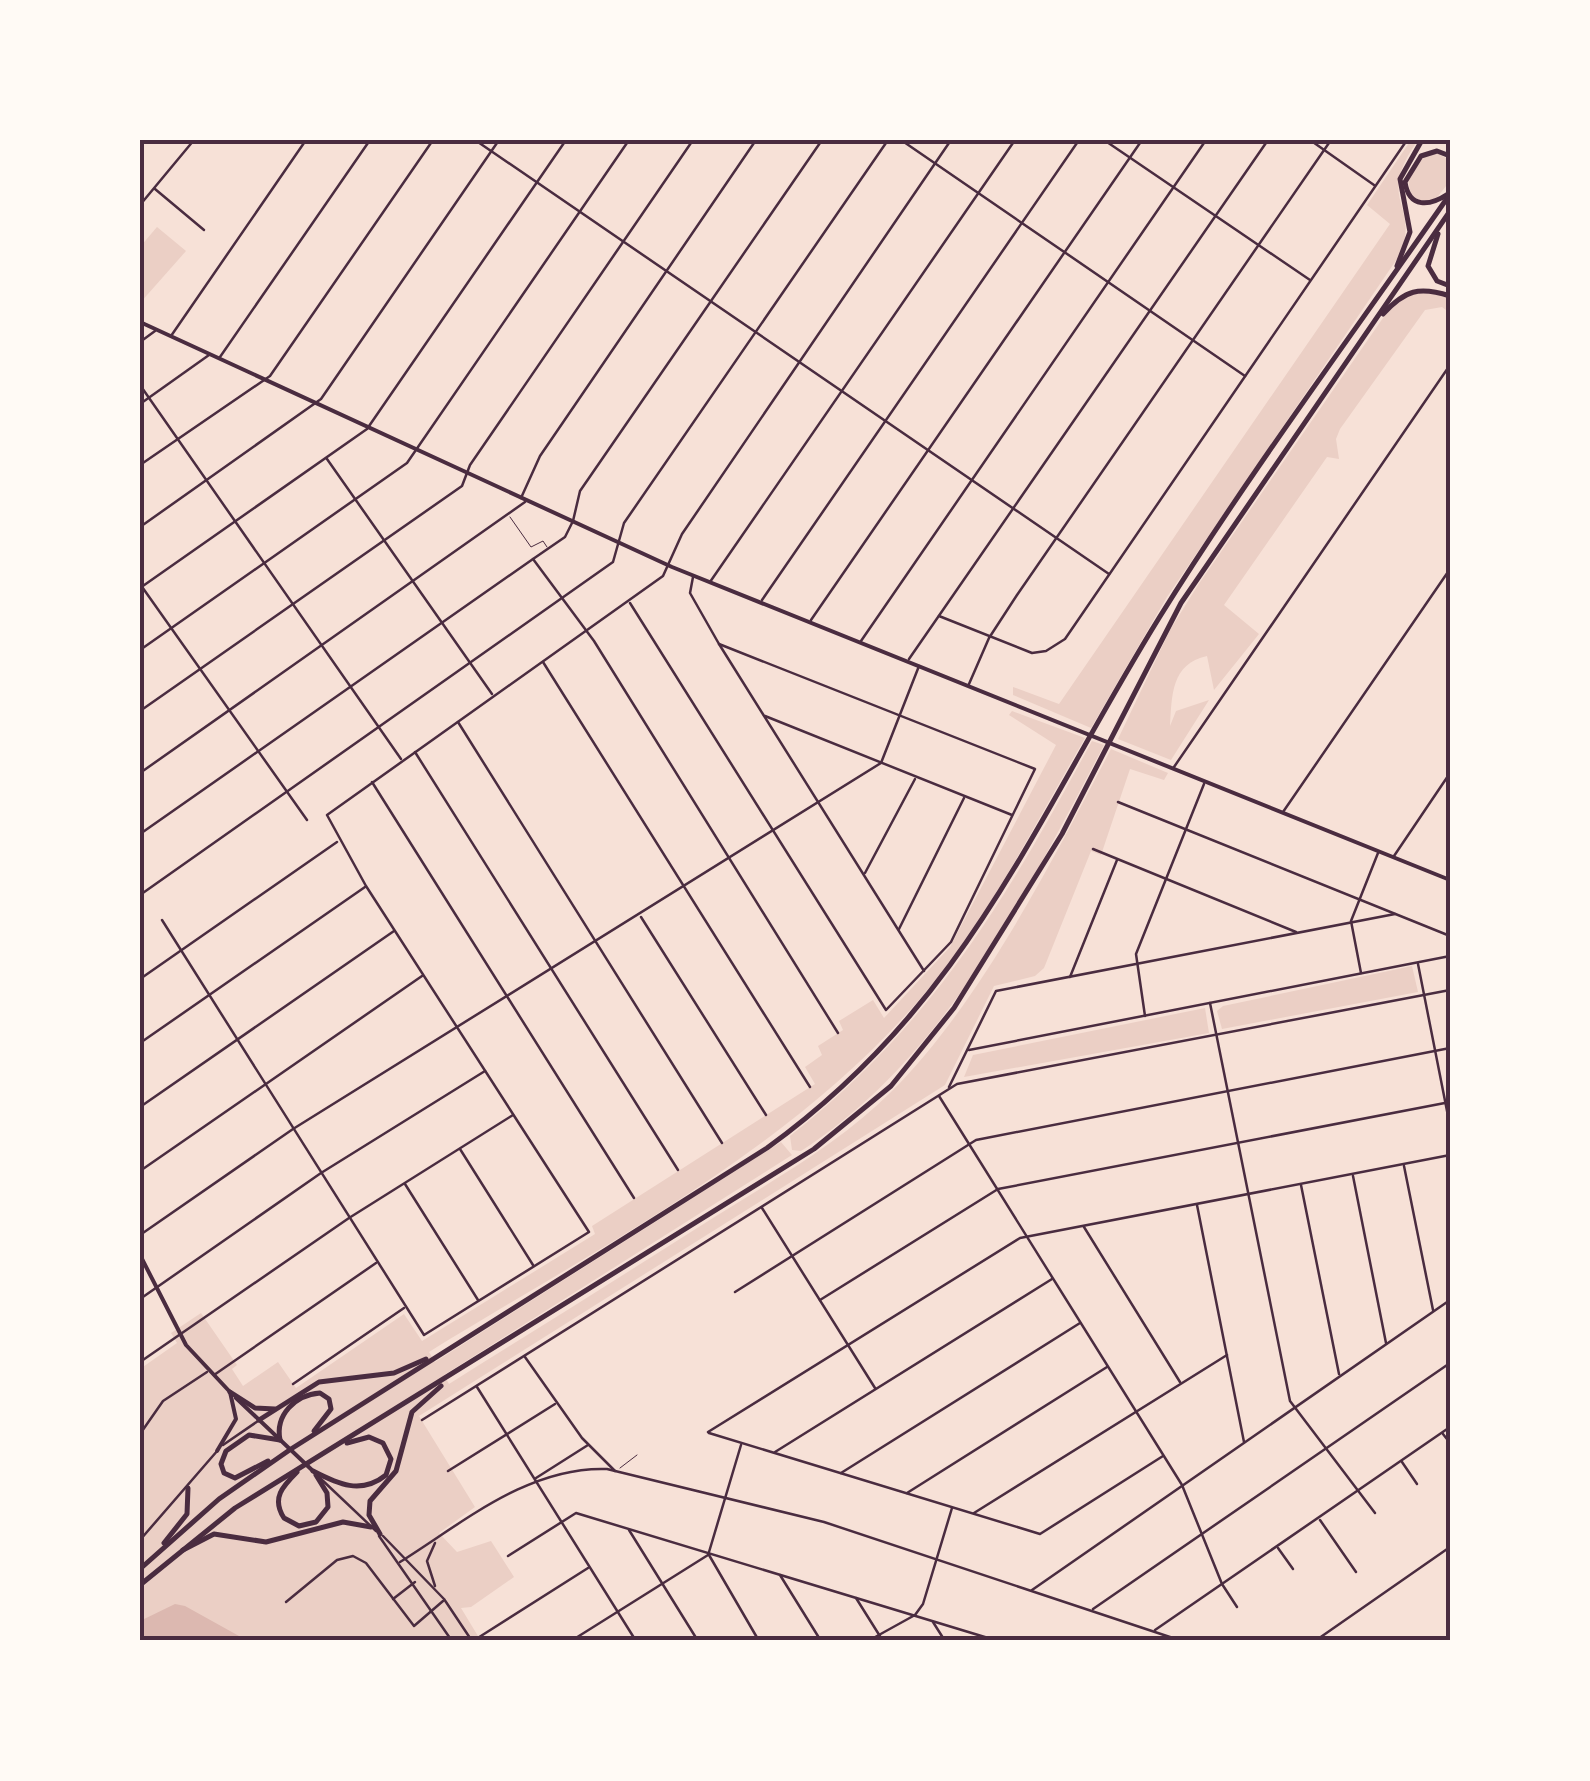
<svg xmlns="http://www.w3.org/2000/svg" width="1590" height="1781" font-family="'Sofia Sans Condensed',sans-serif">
<rect width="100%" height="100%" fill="#f7e1d7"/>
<g fill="#ebcfc5">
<path d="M 1411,140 L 1418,140 C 1375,202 1419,201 1401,253 L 1167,597 L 1091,728 L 1013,695 L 1013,687 L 1059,704 L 1390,224 L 1367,205 Z"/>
<polygon points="1434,152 1450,160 1450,181 1435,200 1419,201 1411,195 1408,179 1422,158"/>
<polygon points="157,227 186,251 140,303 140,247"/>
<path d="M 1428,291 L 1450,298 L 1450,313 L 1442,307 L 1425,310 L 1340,429 L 1336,439 L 1339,459 L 1327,457 L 1224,605 L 1259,634 L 1214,690 L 1207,656 C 1171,664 1172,695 1170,726 L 1176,711 L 1209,700 L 1171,760 L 1118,739 L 1170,630 L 1198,585 L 1392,305 L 1408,294 Z"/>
<path d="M 1012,711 L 1085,738 C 1036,822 991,913 929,988 C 798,1147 602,1245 429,1352 L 435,1362 L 781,1142 L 792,1155 L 444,1375 L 449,1384 C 537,1329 625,1274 713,1218 C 775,1179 840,1143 892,1091 C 980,1004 1055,856 1111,749 L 1168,773 L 1164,780 L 1130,769 L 1101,855 L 1091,851 L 1044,968 L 1035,976 L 994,986 L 945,1085 L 419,1416 L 475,1507 L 439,1533 L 457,1552 L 491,1541 L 514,1577 L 471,1607 L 461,1608 L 481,1641 L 140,1641 L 140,1369 L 177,1343 L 171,1333 L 201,1313 L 237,1365 L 232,1369 L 243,1386 L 278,1362 L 296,1388 L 404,1314 L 422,1341 L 595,1234 L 592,1226 L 815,1084 L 805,1067 L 822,1055 L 818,1046 L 843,1030 L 839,1021 L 873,1000 L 884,1018 L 950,947 L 1056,745 L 1009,715 Z"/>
<path d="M 1092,741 L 1104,745 C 1026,893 945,1058 801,1151 L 792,1150 L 790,1136 C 936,1021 1007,897 1092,741 Z"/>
<polygon points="1412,966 1418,992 1222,1029 1217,1011 1223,1006"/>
<polygon points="1205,1008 1209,1033 964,1077 973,1055"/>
</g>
<polygon fill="#dcb8b0" points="175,1604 185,1606 248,1641 140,1641 140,1621"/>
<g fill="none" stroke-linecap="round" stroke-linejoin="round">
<g stroke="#4a2c40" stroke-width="1">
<polyline points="510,517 531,547 543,541 547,547"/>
<polyline points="620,1468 637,1455"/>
</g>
<g stroke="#4a2c40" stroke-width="2.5">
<polyline points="475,140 1109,574"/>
<polyline points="901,140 1245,376"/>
<polyline points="1104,140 1310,280"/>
<polyline points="1310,140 1374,185"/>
<polyline points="155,189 204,230"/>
<polyline points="140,205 194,140"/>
<polyline points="171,336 306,140"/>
<polyline points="140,342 155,331"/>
<polyline points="220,357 370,140"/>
<polyline points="140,385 401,759"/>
<polyline points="140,404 209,355"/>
<polyline points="327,459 492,694"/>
<polyline points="140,465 270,376 433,140"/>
<polyline points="521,498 540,456 756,140"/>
<polyline points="140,527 321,399 499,140"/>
<polyline points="533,559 594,641 838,1033"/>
<polyline points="693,577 690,593 719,644 924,971"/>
<polyline points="710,582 1015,140"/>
<polyline points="140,584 307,820"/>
<polyline points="140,588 367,429 566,140"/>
<polyline points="762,600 1079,140"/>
<polyline points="630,603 886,1010 951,942 1035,769 719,644"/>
<polyline points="939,616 1032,653 1046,651 1065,639 1407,140"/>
<polyline points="811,620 1142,140"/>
<polyline points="861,641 1206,140"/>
<polyline points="140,650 407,463 629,140"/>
<polyline points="909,659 1268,140"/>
<polyline points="543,662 810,1087"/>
<polyline points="969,684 989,638 1017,595 1331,140"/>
<polyline points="140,711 462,486 470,465 693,140"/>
<polyline points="765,716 1012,815"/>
<polyline points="458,722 722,1143"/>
<polyline points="415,752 678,1170"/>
<polyline points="1174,767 1450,365"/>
<polyline points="140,773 525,502"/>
<polyline points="372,782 634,1198"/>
<polyline points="1118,802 1450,936"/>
<polyline points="1283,812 1450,569"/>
<polyline points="140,834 533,559 565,537 572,523"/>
<polyline points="1093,849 1296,932"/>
<polyline points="1394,856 1450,773"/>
<polyline points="865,873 915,779"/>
<polyline points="140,895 613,562 624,523 888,140"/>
<polyline points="641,917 766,1115"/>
<polyline points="162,920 424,1335 589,1232 366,886 327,815 663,576 682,534 951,140"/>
<polyline points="899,929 964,798"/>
<polyline points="1418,964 1450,1126"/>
<polyline points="1361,973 1351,921 1378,853"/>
<polyline points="1070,977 1117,860"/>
<polyline points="140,979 337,842"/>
<polyline points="1210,1003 1290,1401 1375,1513"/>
<polyline points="1145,1016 1136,954 1204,784"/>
<polyline points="140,1043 365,887"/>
<polyline points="969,1050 1450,956"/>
<polyline points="949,1087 996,991 1395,914"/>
<polyline points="939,1096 1182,1485 1222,1584 1237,1607"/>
<polyline points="140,1107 394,931"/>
<polyline points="460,1149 533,1265"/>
<polyline points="1404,1166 1433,1310"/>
<polyline points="140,1171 422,976"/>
<polyline points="1353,1176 1386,1343"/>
<polyline points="405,1184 478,1300"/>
<polyline points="1301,1185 1339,1374"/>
<polyline points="1197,1205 1244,1442"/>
<polyline points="762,1208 875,1388"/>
<polyline points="1084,1227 1180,1382"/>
<polyline points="140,1235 293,1129 881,763 919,666"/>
<polyline points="735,1292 976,1140 1450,1048"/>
<polyline points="140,1299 321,1173 485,1071"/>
<polyline points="820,1300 998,1189 1450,1102"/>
<polyline points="525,1357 582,1438 615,1471"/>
<polyline points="140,1362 349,1218 513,1115"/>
<polyline points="214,1375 376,1263"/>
<polyline points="293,1384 404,1308"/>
<polyline points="477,1387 636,1641"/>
<polyline points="422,1420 957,1084 1450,990"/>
<polyline points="708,1432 1020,1238 1450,1155"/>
<polyline points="709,1433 1040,1534 1163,1456"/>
<polyline points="140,1434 163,1401 207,1372"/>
<polyline points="1443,1434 1450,1443"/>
<polyline points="775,1452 1052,1279"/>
<polyline points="1402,1462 1417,1484"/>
<polyline points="448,1471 555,1404"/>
<polyline points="841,1473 1080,1323"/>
<polyline points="536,1478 588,1445"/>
<polyline points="907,1493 1107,1367"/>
<polyline points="974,1513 1227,1355"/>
<polyline points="1320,1520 1356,1572"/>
<polyline points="629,1530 698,1641"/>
<polyline points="1278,1548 1293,1569"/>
<polyline points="709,1552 741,1445"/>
<polyline points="709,1555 759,1641"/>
<polyline points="508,1556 576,1513 998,1641"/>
<polyline points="780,1575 821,1641"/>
<polyline points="1032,1590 1450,1300"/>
<polyline points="856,1598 883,1641"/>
<polyline points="393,1599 415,1582"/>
<polyline points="286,1602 337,1560 353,1556 366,1563 414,1626 443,1601"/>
<polyline points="1093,1609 1450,1363"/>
<polyline points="933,1622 945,1641"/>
<polyline points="1155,1630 1450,1427"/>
<polyline points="473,1641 588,1568"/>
<polyline points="571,1641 708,1555"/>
<polyline points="868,1641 915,1615 923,1604 952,1508"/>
<polyline points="1442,1641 1450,1636"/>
</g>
<g stroke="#4a2c40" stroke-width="2.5">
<polyline points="573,521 580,491 822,140"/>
<polyline points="223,1445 258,1421"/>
<polyline points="320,1478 376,1531"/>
<polyline points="379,1536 452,1641"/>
<polyline points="383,1536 444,1599 472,1641"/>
<polyline points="140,1540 218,1450"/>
<path d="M 400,1562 C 464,1522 529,1466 607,1469 L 824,1522 L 1182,1641"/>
<polyline points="435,1586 427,1561 435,1543"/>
<polyline points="1315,1641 1450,1547"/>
</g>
<g stroke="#4a2c40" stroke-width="4">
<polyline points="140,322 672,567 1450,880"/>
<polyline points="140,1255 186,1345 230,1392"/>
<polyline points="236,1398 313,1471"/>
<polyline points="217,1451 236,1419 230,1392"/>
</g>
<g stroke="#4a2c40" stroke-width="5">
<path d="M 1448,194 C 1430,206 1409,209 1405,182 L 1421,156 L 1437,151 L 1450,156"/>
<polyline points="1438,234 1428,266 1437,281 1450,286"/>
<polyline points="1397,266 1410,232 1400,179 1422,140"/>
<path d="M 1383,314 C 1405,290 1419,286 1450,296"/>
<polyline points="230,1392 255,1408 275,1409"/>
<polyline points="259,1420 319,1382 394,1373 426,1359"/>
<path d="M 280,1440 C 275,1415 295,1395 320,1393 L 329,1399 L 331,1409 L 314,1431"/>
<polyline points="268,1461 235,1478 224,1473 221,1464 226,1451 249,1435 280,1440"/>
<path d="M 313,1471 C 338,1484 361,1495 386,1475 L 391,1459 L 383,1443 L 369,1437 L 347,1443"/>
<path d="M 297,1472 C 283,1486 271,1498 284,1518 L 299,1526 L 316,1522 L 328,1507 L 327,1493 L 316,1475"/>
<polyline points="380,1534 369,1515 370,1501 396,1471 412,1412 441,1386"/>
<polyline points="164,1543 187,1514 188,1488"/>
<polyline points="183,1550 214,1534 266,1542 343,1522 371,1527"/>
<path d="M 140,1569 L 219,1499 L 291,1449 L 767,1148 C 968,1003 1035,819 1159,618 C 1249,473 1353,334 1450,194"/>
<polyline points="140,1585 235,1508 814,1149 891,1086 954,1008 1062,834 1181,603 1450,211"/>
</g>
</g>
<rect width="1590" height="1781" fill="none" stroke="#fffaf5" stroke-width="285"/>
<rect x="142" y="142" width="1306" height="1496" fill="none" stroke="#4a2c40" stroke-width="4"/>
</svg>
